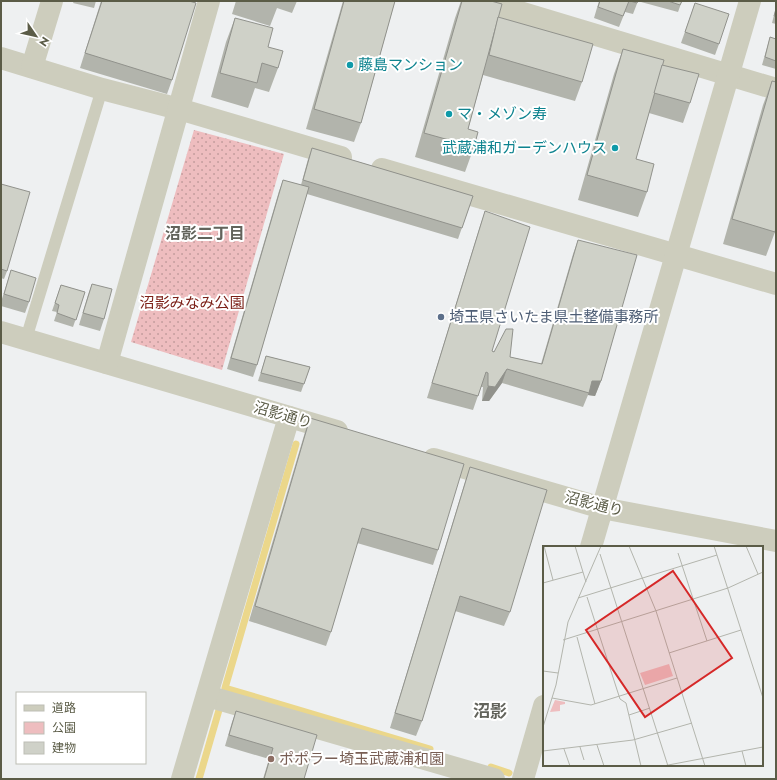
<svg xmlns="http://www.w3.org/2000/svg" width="777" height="780" font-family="Jost,'Noto Sans JP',sans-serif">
<defs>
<pattern id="green-dots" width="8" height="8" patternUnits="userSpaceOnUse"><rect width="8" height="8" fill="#eebdbf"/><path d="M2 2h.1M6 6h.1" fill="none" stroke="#c49d9d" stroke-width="1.8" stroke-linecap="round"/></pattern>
</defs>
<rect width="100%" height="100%" fill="#eef0f1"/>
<polygon fill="url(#green-dots)" points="194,130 284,154 222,370 131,342"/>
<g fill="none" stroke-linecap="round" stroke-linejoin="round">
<g stroke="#ebd78b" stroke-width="7">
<polyline points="296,444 225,688 430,749"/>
<polyline points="491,767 509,773"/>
<polyline points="199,779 219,710"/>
</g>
<polyline stroke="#cdcdbd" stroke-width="12" points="26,339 102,89"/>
<g stroke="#cdcdbd" stroke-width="22">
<polyline points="483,1 776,89"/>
<polyline points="1,58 102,89 179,109 341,157"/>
<polyline points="32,67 52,1"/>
<polyline points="382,169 776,284"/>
<polyline points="1,332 337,431"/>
<polyline points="107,363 209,1"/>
<polyline points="434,459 602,508 776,541"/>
<polyline points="207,696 494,779"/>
<polyline points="182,779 289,417"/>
</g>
<g stroke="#cdcdbd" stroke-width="22">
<polyline points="591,547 750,1"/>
<polyline points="523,779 544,706"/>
</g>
</g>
<g fill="#b2b4ac">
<polygon points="74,1 96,1 94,8 73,3"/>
<polygon points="101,1 189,1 172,80 167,94 80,68"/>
<polygon points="236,1 297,1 292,13 277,8 270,26 232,14"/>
<polygon points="343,1 395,1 361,123 354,142 306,129"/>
<polygon points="461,1 491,1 498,17 582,82 575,101 483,75 468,129 474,147 465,172 415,157 455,18"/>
<polygon points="599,1 638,1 633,14 625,12 619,27 594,18"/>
<polygon points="641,1 682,1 678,12 641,2"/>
<polygon points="695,3 719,44 715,55 681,43"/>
<polygon points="776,7 776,24 772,23"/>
<polygon points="235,18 268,47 278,68 269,92 255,88 248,108 211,97 226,42"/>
<polygon points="770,37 776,39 776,69 762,65"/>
<polygon points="623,49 690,103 683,123 649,113 636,159 647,192 638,217 578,200 614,74"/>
<polygon points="772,81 775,232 766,256 723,244 763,105"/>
<polygon points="312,148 473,196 458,239 307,194 257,365 253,377 227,369 279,191 283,180 301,185 308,159"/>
<polygon points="1,184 7,271 4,279 1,278"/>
<polygon points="485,211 492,351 510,357 541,364 573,254 578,240 601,381 595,396 588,395 583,407 502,383 489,401 482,401 483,387 481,387 473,410 427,398 480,226"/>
<polygon points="11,270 29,302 25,313 1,306 1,302"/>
<polygon points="92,284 104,319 100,331 79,325 88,295"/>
<polygon points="61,285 85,292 73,327 54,321 57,312 52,311"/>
<polygon points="266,356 310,367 301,392 258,381"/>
<polygon points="310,418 438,550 433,565 357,543 331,632 326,646 249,621 305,432"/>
<polygon points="470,467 510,612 504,626 455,611 422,721 416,736 390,728 465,482"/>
<polygon points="236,711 304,779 263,779 269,759 225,746 232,722"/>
</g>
<g fill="#91928c">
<polygon points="507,369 502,383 489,401 482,401 488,386"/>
<polygon points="592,381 601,381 595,396 588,395"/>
</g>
<g fill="#cfd1c8" stroke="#91928c">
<polygon points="102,1 189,1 196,3 172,80 85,53"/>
<polygon points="344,1 395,1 361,123 314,109"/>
<polygon points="462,1 491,1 502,4 468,129 478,132 474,147 424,133"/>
<polygon points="600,1 629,1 623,16 598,7"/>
<polygon points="630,1 638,1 637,3"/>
<polygon points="668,1 682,1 680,5"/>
<polygon points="695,3 729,14 719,44 685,32"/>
<polygon points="776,9 776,16 774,16"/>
<polygon points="498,17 593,44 582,82 489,55"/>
<polygon points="235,18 273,28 268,47 283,51 278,68 262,63 257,83 220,73"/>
<polygon points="770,37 776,39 776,61 765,57"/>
<polygon points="623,49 664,60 636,159 654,164 647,192 587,175"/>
<polygon points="662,65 699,74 690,103 654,93"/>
<polygon points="772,81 776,82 776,228 775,232 732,219"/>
<polygon points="312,148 473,196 462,228 303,180"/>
<polygon points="283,180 309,187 257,365 231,358"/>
<polygon points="1,184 30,192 7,271 1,269"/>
<polygon points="485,211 530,227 492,351 494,352 506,329 513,329 510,357 542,364 578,240 637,255 601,381 592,381 589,393 507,369 495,387 488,386 488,373 486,372 478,396 432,383"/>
<polygon points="11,270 36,278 29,302 4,294"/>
<polygon points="92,284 112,289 104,319 83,313"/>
<polygon points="61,285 85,292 76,320 57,313 59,305 55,303"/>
<polygon points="266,356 310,367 304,384 261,373"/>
<polygon points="310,418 464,464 438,550 362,528 331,632 255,606"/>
<polygon points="470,467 547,490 510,612 460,596 422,721 395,713"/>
<polygon points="236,711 317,735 304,779 264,779 273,748 229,735"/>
</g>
<g fill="#0f9aa8" stroke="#fff" stroke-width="1.5">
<circle cx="350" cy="65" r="4"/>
<circle cx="449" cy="114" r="4"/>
<circle cx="615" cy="148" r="4"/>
</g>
<circle fill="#5c6f8a" stroke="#fff" stroke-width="1.5" cx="441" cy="317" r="4"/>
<circle fill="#8d6e63" stroke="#fff" stroke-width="1.5" cx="271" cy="759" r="4"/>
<g text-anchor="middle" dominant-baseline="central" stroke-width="4" stroke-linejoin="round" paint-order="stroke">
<g font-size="15" fill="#0d838f" stroke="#fff" text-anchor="start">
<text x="358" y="65">藤島マンション</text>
<text x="457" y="114">マ・メゾン寿</text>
<text x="607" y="148" text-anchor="end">武蔵浦和ガーデンハウス</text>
</g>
<g font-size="15" fill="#7c2018" stroke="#fff">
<text x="192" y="303">沼影みなみ公園</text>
</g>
<g font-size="15" fill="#4e5e75" stroke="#fff" text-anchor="start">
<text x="449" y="317">埼玉県さいたま県土整備事務所</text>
</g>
<g font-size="15" fill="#5b5c47" stroke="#fff">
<text transform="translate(283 415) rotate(16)">沼影通り</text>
<text transform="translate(594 504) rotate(14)">沼影通り</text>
</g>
<g font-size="15" fill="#785e54" stroke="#fff" text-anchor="start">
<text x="279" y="759">ポポラー埼玉武蔵浦和園</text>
</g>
<g font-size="16" font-weight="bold" fill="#62635b" stroke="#fff">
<text x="205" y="233">沼影二丁目</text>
</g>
<g font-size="17" font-weight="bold" fill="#62635b" stroke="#fff">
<text x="490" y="711">沼影</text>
</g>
</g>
<g transform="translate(543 546)">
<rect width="220" height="220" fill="#eef0f1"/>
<path d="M 126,118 L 130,130 L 102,139 L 97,127 ZM 12,154 L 22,156 L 22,158 L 17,159 L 17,165 L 7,166 Z" fill="#eebdbf"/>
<path fill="none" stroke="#b3b5ad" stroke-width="1" d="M 1,0 L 10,34M 32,0 L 43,36M 86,0 L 113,65 L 162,220M 171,0 L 220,152M 203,0 L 215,28M 135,7 L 164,95M 57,8 L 125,220M 0,37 L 40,26M 44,51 L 77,153 L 83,157 L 98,220M 35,52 L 174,9M 34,91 L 52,158M 20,94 L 185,42 L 220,26M 126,107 L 198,84M 0,125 L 15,127M 9,152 L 48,159 L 134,132M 86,169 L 107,162M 0,181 L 13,139 L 25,76 L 58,0M 54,199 L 61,220M 37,201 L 41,214M 21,203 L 27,220M 0,205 L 90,194 L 149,177M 199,205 L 203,220M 120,220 L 220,201"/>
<path fill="#d62828" fill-opacity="0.15" stroke="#d62828" stroke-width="2" d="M 130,25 L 189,112 L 102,171 L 43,84 Z"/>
<rect width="220" height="220" fill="none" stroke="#5b5c47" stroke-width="2"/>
</g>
<rect width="777" height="780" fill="none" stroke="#5b5c47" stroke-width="4"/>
<rect x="16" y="692" width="130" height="72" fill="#ffffff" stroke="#bdbeb5"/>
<rect x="24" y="705" width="20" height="6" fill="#cdcdbd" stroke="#bdbeb5"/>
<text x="52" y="712" font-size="12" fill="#5b5c47">道路</text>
<rect x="24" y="722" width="20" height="12" fill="#eebdbf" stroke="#bdbeb5"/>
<text x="52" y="732" font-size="12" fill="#5b5c47">公園</text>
<rect x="24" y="742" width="20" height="12" fill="#cfd1c8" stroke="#bdbeb5"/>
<text x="52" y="752" font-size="12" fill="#5b5c47">建物</text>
<g transform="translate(36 36) rotate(124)" stroke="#ffffff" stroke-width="3" paint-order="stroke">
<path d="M0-3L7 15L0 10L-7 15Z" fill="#5b5c47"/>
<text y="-6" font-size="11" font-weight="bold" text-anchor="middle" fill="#5b5c47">N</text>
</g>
</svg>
